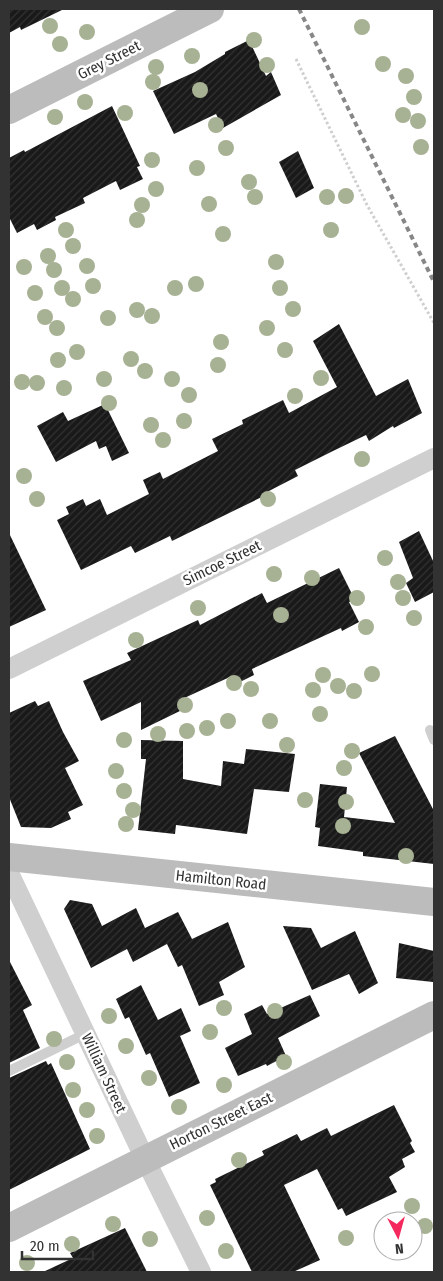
<svg xmlns="http://www.w3.org/2000/svg" width="443" height="1281" font-family="'Fira Sans Condensed',sans-serif">
<defs>
<pattern id="building-hatch" width="6" height="6" patternUnits="userSpaceOnUse" patternTransform="scale(1.25)"><rect width="6" height="6" fill="#191919"/><path d="M-1 1l2-2M0 6l6-6M5 7l2-2" fill="none" stroke="#323232"/></pattern>
</defs>
<rect width="100%" height="100%" fill="#fff"/>
<g fill="url(#building-hatch)">
<polygon points="9,9 64,9 21,30 20,27 9,33"/>
<polygon points="249,40 266,76 271,72 281,95 223,128 216,114 174,134 153,91 195,72 225,54 225,52"/>
<polygon points="112,106 140,166 137,167 143,179 120,190 116,181 83,198 85,203 55,217 56,220 37,230 34,224 17,233 9,217 9,158 24,150 25,152"/>
<polygon points="298,151 314,188 296,198 279,162"/>
<polygon points="339,324 376,396 408,379 422,413 394,428 393,426 369,441 366,435 333,451 295,470 298,476 267,492 268,494 172,541 170,536 135,553 131,546 81,570 57,520 69,514 66,507 83,499 86,506 100,499 107,515 149,494 143,480 160,472 163,479 218,451 212,439 243,424 242,420 283,400 289,413 337,387 313,341"/>
<polygon points="105,404 129,453 112,461 106,446 99,449 96,441 56,462 37,426 63,412 68,421"/>
<polygon points="419,531 434,563 434,592 415,602 406,583 413,578 399,542"/>
<polygon points="9,533 46,610 9,627"/>
<polygon points="339,568 355,600 349,602 359,622 342,631 341,628 252,669 254,675 236,684 232,676 180,700 184,709 141,730 141,702 101,721 83,681 131,660 127,653 198,620 200,625 262,593 267,603"/>
<polygon points="35,701 38,706 49,701 63,732 79,761 65,768 83,805 68,812 71,819 51,828 21,827 9,797 9,713"/>
<polygon points="395,736 434,811 434,864 363,856 363,852 318,846 320,828 315,827 320,784 347,787 344,817 395,823 359,753"/>
<polygon points="141,740 183,741 183,779 221,786 223,761 244,764 246,749 295,754 289,792 254,789 247,834 176,825 175,834 138,830 146,759 141,759"/>
<polygon points="70,900 92,904 102,926 136,908 145,928 178,912 192,939 228,922 245,967 219,982 224,995 199,1006 182,965 178,967 167,944 133,962 127,949 91,968 64,909"/>
<polygon points="283,926 311,928 321,948 355,931 378,983 359,994 349,974 312,990"/>
<polygon points="399,943 434,951 433,982 396,978"/>
<polygon points="9,960 32,1005 23,1010 40,1048 9,1063"/>
<polygon points="141,985 158,1020 181,1008 191,1031 180,1036 200,1083 169,1097 150,1053 146,1055 129,1017 125,1019 116,999"/>
<polygon points="310,995 320,1016 278,1038 286,1056 267,1066 266,1064 238,1076 225,1048 252,1034 244,1014 262,1005 267,1014"/>
<polygon points="46,1061 48,1065 51,1063 90,1149 9,1190 9,1078"/>
<polygon points="394,1105 412,1141 410,1143 415,1152 402,1159 405,1167 389,1177 397,1192 346,1216 342,1208 338,1210 317,1169 284,1185 320,1260 293,1272 252,1272 210,1185 216,1182 215,1179 264,1155 262,1151 297,1134 301,1141 327,1128 331,1136"/>
<polygon points="125,1228 147,1272 43,1272 73,1258 70,1253"/>
</g>
<g fill="none" stroke-linecap="round" stroke-linejoin="round">
<polyline stroke="#cfcfcf" stroke-width="3" stroke-dasharray="2.5 2.5" stroke-linecap="butt" points="296,59 367,205 434,323"/>
<g stroke="#cfcfcf" stroke-width="10">
<polyline points="430,730 434,740"/>
<polyline points="9,1071 85,1034"/>
</g>
<g stroke="#cfcfcf" stroke-width="20">
<polyline points="9,669 434,458"/>
<polyline points="9,873 145,1159 201,1272"/>
</g>
<g stroke="#bcbcbc" stroke-width="28">
<polyline points="9,110 210,9"/>
<polyline points="9,857 434,902"/>
<polyline points="9,1228 434,1015"/>
</g>
<polyline stroke="#878787" stroke-width="4" stroke-dasharray="5 4" stroke-linecap="butt" points="299,9 434,282"/>
</g>
<g fill="#a7b193">
<circle cx="50" cy="26" r="8"/>
<circle cx="362" cy="27" r="8"/>
<circle cx="87" cy="32" r="8"/>
<circle cx="254" cy="40" r="8"/>
<circle cx="60" cy="44" r="8"/>
<circle cx="192" cy="56" r="8"/>
<circle cx="383" cy="64" r="8"/>
<circle cx="267" cy="65" r="8"/>
<circle cx="156" cy="67" r="8"/>
<circle cx="406" cy="76" r="8"/>
<circle cx="153" cy="82" r="8"/>
<circle cx="200" cy="90" r="8"/>
<circle cx="414" cy="97" r="8"/>
<circle cx="85" cy="102" r="8"/>
<circle cx="125" cy="113" r="8"/>
<circle cx="403" cy="115" r="8"/>
<circle cx="55" cy="117" r="8"/>
<circle cx="418" cy="121" r="8"/>
<circle cx="216" cy="125" r="8"/>
<circle cx="421" cy="147" r="8"/>
<circle cx="226" cy="148" r="8"/>
<circle cx="152" cy="160" r="8"/>
<circle cx="197" cy="168" r="8"/>
<circle cx="249" cy="182" r="8"/>
<circle cx="156" cy="189" r="8"/>
<circle cx="346" cy="196" r="8"/>
<circle cx="255" cy="197" r="8"/>
<circle cx="327" cy="197" r="8"/>
<circle cx="209" cy="204" r="8"/>
<circle cx="142" cy="205" r="8"/>
<circle cx="137" cy="220" r="8"/>
<circle cx="66" cy="230" r="8"/>
<circle cx="331" cy="230" r="8"/>
<circle cx="223" cy="234" r="8"/>
<circle cx="73" cy="246" r="8"/>
<circle cx="48" cy="256" r="8"/>
<circle cx="276" cy="262" r="8"/>
<circle cx="87" cy="266" r="8"/>
<circle cx="24" cy="267" r="8"/>
<circle cx="54" cy="270" r="8"/>
<circle cx="196" cy="284" r="8"/>
<circle cx="93" cy="286" r="8"/>
<circle cx="62" cy="288" r="8"/>
<circle cx="175" cy="288" r="8"/>
<circle cx="280" cy="288" r="8"/>
<circle cx="35" cy="293" r="8"/>
<circle cx="73" cy="299" r="8"/>
<circle cx="293" cy="309" r="8"/>
<circle cx="137" cy="310" r="8"/>
<circle cx="152" cy="316" r="8"/>
<circle cx="45" cy="317" r="8"/>
<circle cx="108" cy="318" r="8"/>
<circle cx="57" cy="328" r="8"/>
<circle cx="267" cy="328" r="8"/>
<circle cx="221" cy="342" r="8"/>
<circle cx="285" cy="350" r="8"/>
<circle cx="77" cy="352" r="8"/>
<circle cx="131" cy="359" r="8"/>
<circle cx="58" cy="360" r="8"/>
<circle cx="218" cy="365" r="8"/>
<circle cx="145" cy="371" r="8"/>
<circle cx="321" cy="378" r="8"/>
<circle cx="104" cy="379" r="8"/>
<circle cx="172" cy="379" r="8"/>
<circle cx="22" cy="382" r="8"/>
<circle cx="37" cy="383" r="8"/>
<circle cx="64" cy="388" r="8"/>
<circle cx="189" cy="395" r="8"/>
<circle cx="295" cy="396" r="8"/>
<circle cx="109" cy="403" r="8"/>
<circle cx="184" cy="421" r="8"/>
<circle cx="151" cy="425" r="8"/>
<circle cx="163" cy="440" r="8"/>
<circle cx="362" cy="459" r="8"/>
<circle cx="24" cy="476" r="8"/>
<circle cx="37" cy="499" r="8"/>
<circle cx="268" cy="499" r="8"/>
<circle cx="385" cy="558" r="8"/>
<circle cx="274" cy="574" r="8"/>
<circle cx="312" cy="578" r="8"/>
<circle cx="398" cy="582" r="8"/>
<circle cx="357" cy="598" r="8"/>
<circle cx="403" cy="598" r="8"/>
<circle cx="198" cy="608" r="8"/>
<circle cx="281" cy="615" r="8"/>
<circle cx="414" cy="618" r="8"/>
<circle cx="366" cy="627" r="8"/>
<circle cx="136" cy="640" r="8"/>
<circle cx="372" cy="674" r="8"/>
<circle cx="323" cy="675" r="8"/>
<circle cx="234" cy="683" r="8"/>
<circle cx="338" cy="686" r="8"/>
<circle cx="251" cy="689" r="8"/>
<circle cx="313" cy="690" r="8"/>
<circle cx="354" cy="691" r="8"/>
<circle cx="185" cy="705" r="8"/>
<circle cx="320" cy="714" r="8"/>
<circle cx="228" cy="721" r="8"/>
<circle cx="270" cy="721" r="8"/>
<circle cx="207" cy="728" r="8"/>
<circle cx="187" cy="731" r="8"/>
<circle cx="158" cy="734" r="8"/>
<circle cx="124" cy="740" r="8"/>
<circle cx="287" cy="745" r="8"/>
<circle cx="352" cy="751" r="8"/>
<circle cx="344" cy="768" r="8"/>
<circle cx="116" cy="771" r="8"/>
<circle cx="124" cy="791" r="8"/>
<circle cx="305" cy="800" r="8"/>
<circle cx="346" cy="802" r="8"/>
<circle cx="133" cy="810" r="8"/>
<circle cx="126" cy="824" r="8"/>
<circle cx="343" cy="826" r="8"/>
<circle cx="406" cy="856" r="8"/>
<circle cx="224" cy="1008" r="8"/>
<circle cx="275" cy="1011" r="8"/>
<circle cx="109" cy="1016" r="8"/>
<circle cx="210" cy="1032" r="8"/>
<circle cx="54" cy="1039" r="8"/>
<circle cx="126" cy="1046" r="8"/>
<circle cx="67" cy="1062" r="8"/>
<circle cx="284" cy="1062" r="8"/>
<circle cx="149" cy="1078" r="8"/>
<circle cx="224" cy="1085" r="8"/>
<circle cx="73" cy="1090" r="8"/>
<circle cx="179" cy="1107" r="8"/>
<circle cx="87" cy="1110" r="8"/>
<circle cx="97" cy="1136" r="8"/>
<circle cx="239" cy="1160" r="8"/>
<circle cx="412" cy="1206" r="8"/>
<circle cx="207" cy="1218" r="8"/>
<circle cx="113" cy="1224" r="8"/>
<circle cx="425" cy="1226" r="8"/>
<circle cx="346" cy="1238" r="8"/>
<circle cx="150" cy="1239" r="8"/>
<circle cx="72" cy="1244" r="8"/>
<circle cx="226" cy="1251" r="8"/>
<circle cx="27" cy="1263" r="8"/>
</g>
<g text-anchor="middle" dominant-baseline="central" stroke-width="5" stroke-linejoin="round" paint-order="stroke">
<g font-size="15" fill="#323232" stroke="#fff">
<text transform="translate(109 60) rotate(-27)">Grey Street</text>
<text transform="translate(222 563) rotate(-26)">Simcoe Street</text>
<text transform="translate(221 880) rotate(6)">Hamilton Road</text>
<text transform="translate(104 1073) rotate(65)">William Street</text>
<text transform="translate(221 1121) rotate(-26)">Horton Street East</text>
</g>
</g>
<rect width="443" height="1281" fill="none" stroke="#323232" stroke-width="20"/>
<g transform="translate(398 1236) rotate(174)"><circle r="24" fill="#ffffff" stroke="#adadad"/>
<path d="M0-4L9 19L0 12L-9 19Z" fill="#f4285d"/>
<text y="-8" font-size="14" font-weight="bold" text-anchor="middle" fill="#323232">N</text>
</g>
<path d="M22 1251v8h71v-8" fill="none" stroke="#323232" stroke-width="2.5"/>
<text x="30" y="1251" font-size="15" fill="#323232" stroke="#ffffff" stroke-width="4" paint-order="stroke">20 m</text>
</svg>
